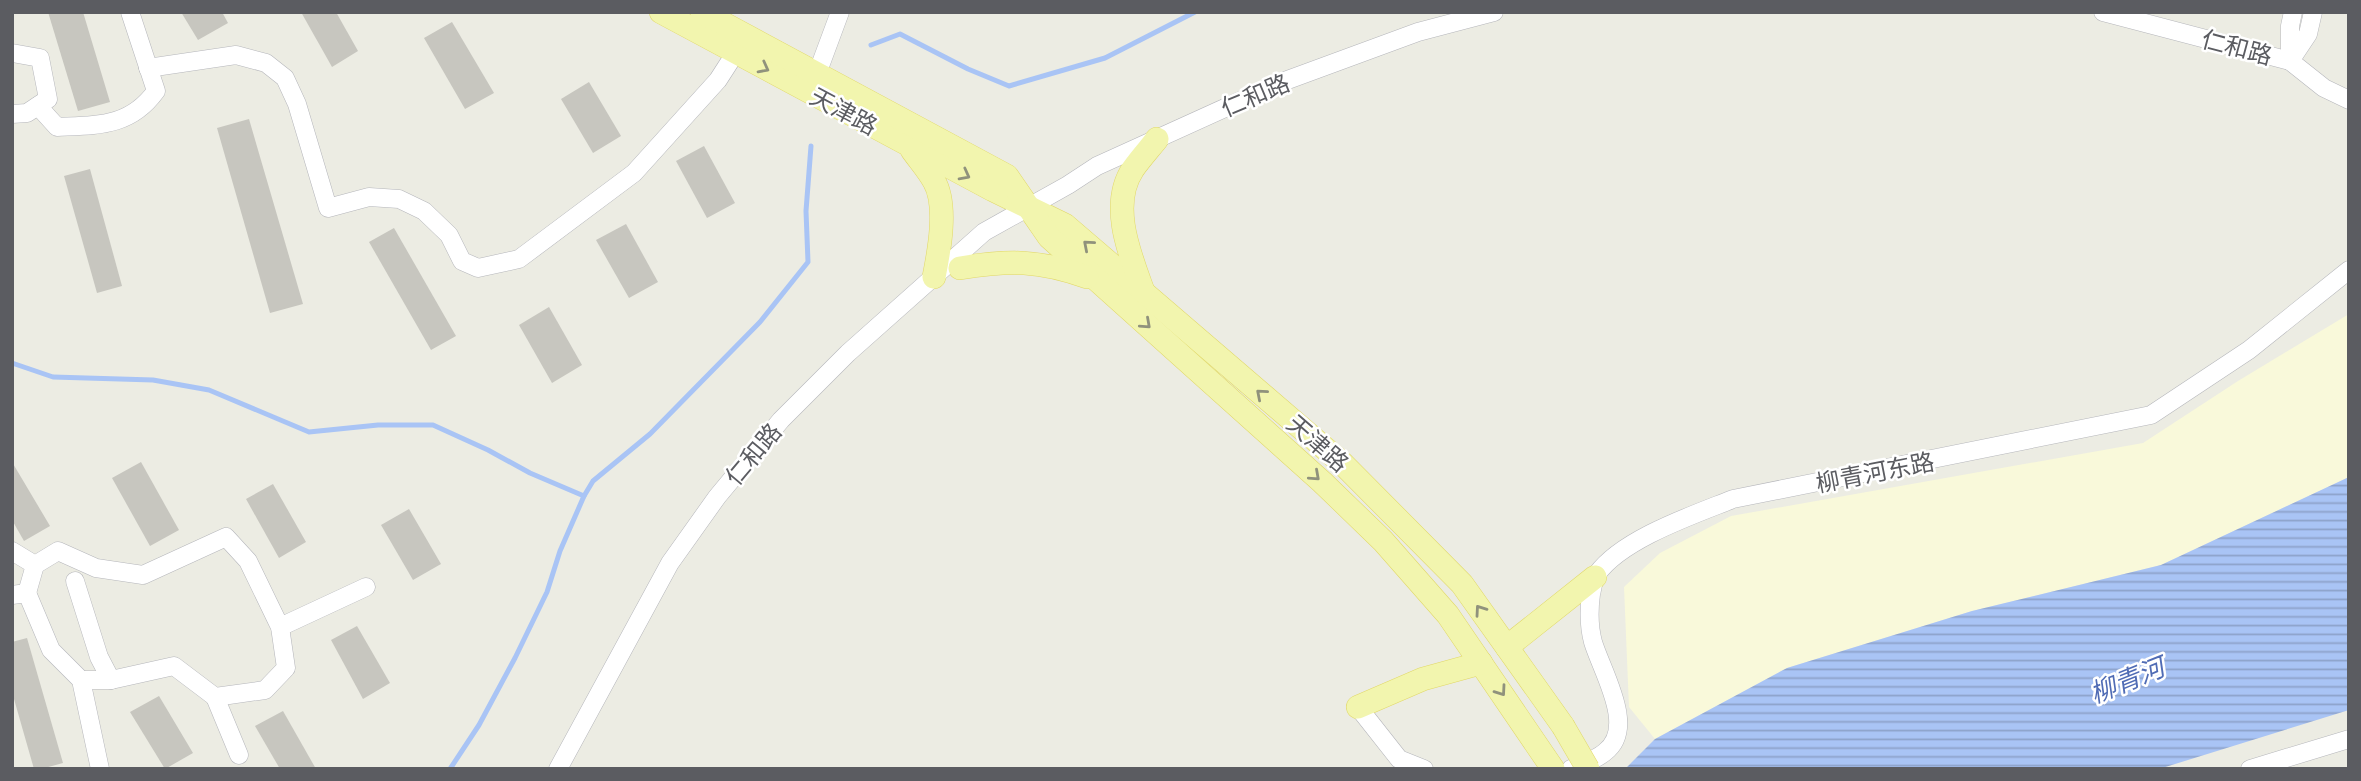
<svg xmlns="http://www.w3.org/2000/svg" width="2361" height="781" font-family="'Archivo Narrow','Noto Sans SC',sans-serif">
<defs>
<pattern id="water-rules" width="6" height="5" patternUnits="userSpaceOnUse" patternTransform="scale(1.75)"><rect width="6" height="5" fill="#a9c4f5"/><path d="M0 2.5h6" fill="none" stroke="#8da2ca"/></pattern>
</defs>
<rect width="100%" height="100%" fill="#ecece3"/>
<polygon fill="#f9f9da" points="2349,314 2349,477 2161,565 1972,611 1787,668 1655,739 1629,707 1624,587 1660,553 1731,516 2143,443 2238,381"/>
<polygon fill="url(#water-rules)" points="2349,477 2349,710 2159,769 1625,769 1655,739 1787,668 1972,611 2161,565"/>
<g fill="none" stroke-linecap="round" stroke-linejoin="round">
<g stroke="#a9c4f5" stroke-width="5">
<polyline points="871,45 900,34 968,69 1009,86 1105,58 1195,12"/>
<polyline points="12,363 53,377 153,380 209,390 309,432 378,425 433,425 488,450 530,473 584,496"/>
<polyline points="450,769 479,725 515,658 547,592 560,551 584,496 593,481 650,434 760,322 808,262 806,211 811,146"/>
</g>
</g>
<g fill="#c7c6bf">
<polygon points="48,12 83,12 110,102 78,111"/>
<polygon points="181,12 222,12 228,23 198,40"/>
<polygon points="301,12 336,12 358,51 332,67"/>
<polygon points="452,22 494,93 465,109 424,38"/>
<polygon points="589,82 621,136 593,153 561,99"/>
<polygon points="249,119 303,304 270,313 217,128"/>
<polygon points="704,146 735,203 707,218 676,161"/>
<polygon points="90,169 122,286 97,293 64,176"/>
<polygon points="626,224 658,282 629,298 596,240"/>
<polygon points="394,228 456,336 431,350 369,242"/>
<polygon points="549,307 582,365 552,383 519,325"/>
<polygon points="12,462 50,526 24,541 12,520"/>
<polygon points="141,462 179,530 150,546 112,478"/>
<polygon points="273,484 306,542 279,558 246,499"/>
<polygon points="409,509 441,564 413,580 381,525"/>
<polygon points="357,626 390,683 363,699 331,640"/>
<polygon points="27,638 63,763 41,769 34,769 12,692 12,642"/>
<polygon points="159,696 193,753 165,769 130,712"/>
<polygon points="283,711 316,769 280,769 255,726"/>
</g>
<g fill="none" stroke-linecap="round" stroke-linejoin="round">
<g stroke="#b5b6bb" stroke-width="19">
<g id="minor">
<polyline points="2103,12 2290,61 2324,88 2349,100"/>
<polyline points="12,53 40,58 48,99 27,113 12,114"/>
<polyline points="2290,61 2308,34 2313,12"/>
<polyline points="2290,61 2290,26 2293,12"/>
<polyline points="148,68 236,55 266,63 285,78 297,104 328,208 369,197 399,199 424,211 449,235 462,261 478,268 519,259 634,173 718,80 736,52"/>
<polyline points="817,74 840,12"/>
<path d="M 38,106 L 57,127 C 98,125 130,127 156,91 L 130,12"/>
<polyline points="12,551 35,565 27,593"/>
<polyline points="35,565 58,551 96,568 143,575 226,537 248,561 280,627 286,668 265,690 215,697 174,666 111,680 81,680"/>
<polyline points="75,581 99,657 111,680"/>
<polyline points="12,595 27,593 51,650 81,680 100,769"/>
<polyline points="280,627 366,587"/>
<polyline points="215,697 239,755"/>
<polyline points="1358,707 1399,759 1424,769"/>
<polyline points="558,769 670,563 717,497 781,420 848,353 984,232 1068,185 1097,166 1282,82 1418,32 1494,12"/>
<path d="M 1571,769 C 1582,764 1596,760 1605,752 C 1637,728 1602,672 1593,642 C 1589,627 1589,609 1591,594 C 1593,587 1593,579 1597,574 C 1622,539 1693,515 1733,499 L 2151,415 L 2249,350 L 2349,270"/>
<polyline points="2250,769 2349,739"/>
</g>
</g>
<g stroke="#e1d867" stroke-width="24">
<g id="major">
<polyline points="661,12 993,190 1065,225 1342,463 1462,584 1563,726"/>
<polyline points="702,12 1007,176 1049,237 1322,482 1383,541 1448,615 1553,769"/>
<path d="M 912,150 C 919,160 928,170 934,181 C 948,205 939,252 934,277"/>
<path d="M 960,268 C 1010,260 1039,260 1087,277"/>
<path d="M 1143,291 C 1130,255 1109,205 1133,169 C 1140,159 1149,149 1157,139"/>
<polyline points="1507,647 1595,577"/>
<polyline points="1358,707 1423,679 1481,663"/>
</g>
</g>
<use href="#minor" stroke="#fff" stroke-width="18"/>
<use href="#major" stroke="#f2f5ae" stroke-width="23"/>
<g stroke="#e1d867" stroke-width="24" stroke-linecap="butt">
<polyline id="major-bridge" points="1563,726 1588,769"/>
</g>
<use href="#major-bridge" stroke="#f2f5ae" stroke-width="23"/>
</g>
<defs><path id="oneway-chevron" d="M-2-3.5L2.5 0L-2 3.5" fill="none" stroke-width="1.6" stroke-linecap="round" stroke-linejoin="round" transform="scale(1.75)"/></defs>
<g stroke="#90927c">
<use href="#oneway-chevron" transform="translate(764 68) rotate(28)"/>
<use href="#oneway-chevron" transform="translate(965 175) rotate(28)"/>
<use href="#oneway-chevron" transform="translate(1088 245) rotate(-139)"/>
<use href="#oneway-chevron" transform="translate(1146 324) rotate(42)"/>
<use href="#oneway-chevron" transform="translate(1261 394) rotate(-139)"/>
<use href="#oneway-chevron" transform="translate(1315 476) rotate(42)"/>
<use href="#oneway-chevron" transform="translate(1480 610) rotate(-125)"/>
<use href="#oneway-chevron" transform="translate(1501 691) rotate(55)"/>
</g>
<g text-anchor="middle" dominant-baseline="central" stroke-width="5" stroke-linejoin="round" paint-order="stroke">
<g font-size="24" fill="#5b5c61" stroke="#fff">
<text transform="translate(2237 47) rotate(15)">仁和路</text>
<text transform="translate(1255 95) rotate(-23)">仁和路</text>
<text transform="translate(844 111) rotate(28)">天津路</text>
<text transform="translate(1318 443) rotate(41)">天津路</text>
<text transform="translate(753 454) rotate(-50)">仁和路</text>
<text transform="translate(1875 472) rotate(-11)">柳青河东路</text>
</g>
<g font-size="26" font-style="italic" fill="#506cb5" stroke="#fff">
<text transform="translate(2127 680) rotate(-22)">柳青河</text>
</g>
</g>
<rect width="2361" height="781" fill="none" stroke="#5b5c61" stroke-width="28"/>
</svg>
